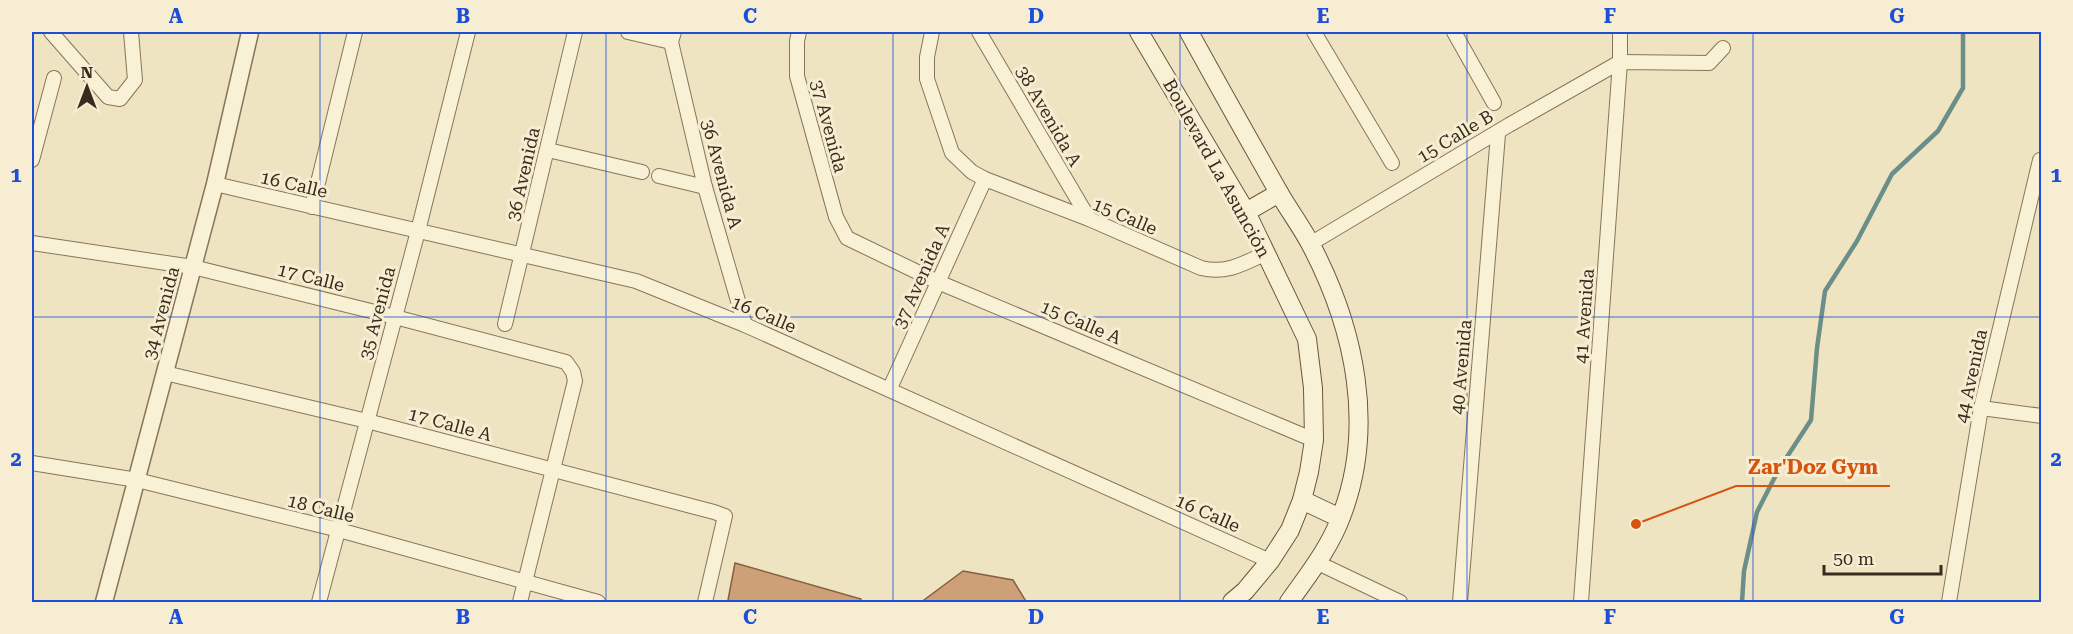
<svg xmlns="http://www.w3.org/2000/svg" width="2073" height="634" font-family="'Roboto Serif',serif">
<rect width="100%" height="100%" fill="#eee4c2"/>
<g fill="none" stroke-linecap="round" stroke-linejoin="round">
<polyline stroke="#6b8f88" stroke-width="4.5" points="1742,602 1744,571 1757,512 1779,469 1811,420 1817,348 1825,291 1857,241 1892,174 1938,131 1963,88 1963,32"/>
</g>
<g fill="#cda078" stroke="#87603f" stroke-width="1.5">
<polygon points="735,563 861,599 861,603 737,603 728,600"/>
<polygon points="963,571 1013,580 1027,603 920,603"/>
</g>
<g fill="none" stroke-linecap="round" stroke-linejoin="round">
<g stroke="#887559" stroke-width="16">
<g id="minor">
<polyline points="51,32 108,97 120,99 135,80 131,32"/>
<polyline points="628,32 671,42"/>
<polyline points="674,32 671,42 705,187 745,325"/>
<polyline points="799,32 797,41 797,76 836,217 847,238 938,282 1314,440"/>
<path d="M 932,32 L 927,57 L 927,79 L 952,153 L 972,172 L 985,179 L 1089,219 L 1201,268 C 1226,274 1243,264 1266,253"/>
<polyline points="979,32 1089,219"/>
<polyline points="1314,32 1392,163"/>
<polyline points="1454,32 1494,103"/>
<polyline points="548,150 642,172"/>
<polyline points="32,160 54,78"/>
<polyline points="659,176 705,187"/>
<polyline points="215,184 636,281 745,325 1270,561"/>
<polyline points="312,207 355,32"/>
<polyline points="32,243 193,267 395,317 566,362 573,372 575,381 520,602"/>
<polyline points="1310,244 1509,125 1620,62 1709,63 1723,48"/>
<polyline points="505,324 575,32"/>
<polyline points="165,373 367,421 714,512 725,516 705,602"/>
<polyline points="890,388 985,179"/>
<polyline points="1981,408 2042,416"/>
<polyline points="32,463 137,480 339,530 598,602"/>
<polyline points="1318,563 1400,602"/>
<polyline points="319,602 418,231 468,32"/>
<polyline points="1460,602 1498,134"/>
<polyline points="1581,602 1620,62 1620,32"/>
<polyline points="1949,602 1981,408 2040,160"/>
</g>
</g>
<g stroke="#887559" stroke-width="19">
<polyline id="tertiary" points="104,602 215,184 250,32"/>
</g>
<g stroke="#6a563c" stroke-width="20">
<g id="secondary">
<polyline points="1139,32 1246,212 1307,339 1313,388 1314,440 1309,472 1302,500 1290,530 1270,561 1245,591 1232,602"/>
<path d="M 1189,32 C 1218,85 1248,138 1278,191 C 1288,209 1301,226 1311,245 C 1355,329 1376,427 1341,517 C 1329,549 1308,575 1289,602"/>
<polyline points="1246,212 1279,193"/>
<polyline points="1302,500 1340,518"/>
</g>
</g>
<use href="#minor" stroke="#f9f1d5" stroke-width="14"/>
<use href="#tertiary" stroke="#f9f1d5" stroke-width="16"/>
<use href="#secondary" stroke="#f9f1d5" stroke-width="18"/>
</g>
<path fill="none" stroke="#1d4ed8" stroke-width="1.5" stroke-opacity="0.55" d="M 320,32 L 320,602M 606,32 L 606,602M 893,32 L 893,602M 1180,32 L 1180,602M 1467,32 L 1467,602M 1753,32 L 1753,602M 32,317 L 2042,317"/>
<g text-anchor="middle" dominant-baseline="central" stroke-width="6" stroke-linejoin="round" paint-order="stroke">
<g font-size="18" fill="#382c1d" stroke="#f6edd2">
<text transform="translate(1049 116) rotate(60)">38 Avenida A</text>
<text transform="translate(829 126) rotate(75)">37 Avenida</text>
<text transform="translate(1455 136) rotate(-31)">15 Calle B</text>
<text transform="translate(1217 168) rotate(61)">Boulevard La Asunción</text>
<text transform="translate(523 174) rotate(-77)">36 Avenida</text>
<text transform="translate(722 174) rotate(75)">36 Avenida A</text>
<text transform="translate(294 184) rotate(13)">16 Calle</text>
<text transform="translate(1125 216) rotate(23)">15 Calle</text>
<text transform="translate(921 276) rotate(-66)">37 Avenida A</text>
<text transform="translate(311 277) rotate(14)">17 Calle</text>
<text transform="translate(161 313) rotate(-75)">34 Avenida</text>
<text transform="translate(377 313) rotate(-75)">35 Avenida</text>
<text transform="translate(764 314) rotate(23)">16 Calle</text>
<text transform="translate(1584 316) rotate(-86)">41 Avenida</text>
<text transform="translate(1081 322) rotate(23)">15 Calle A</text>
<text transform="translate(1461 367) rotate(-85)">40 Avenida</text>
<text transform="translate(1971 376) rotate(-78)">44 Avenida</text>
<text transform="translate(450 424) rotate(15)">17 Calle A</text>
<text transform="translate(321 508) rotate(14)">18 Calle</text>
<text transform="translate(1208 513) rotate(24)">16 Calle</text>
</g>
</g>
<path fill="none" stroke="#d6540e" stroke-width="2" d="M1636 524L1736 486H1890"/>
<circle fill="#d6540e" stroke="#f6edd2" stroke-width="2" cx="1636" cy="524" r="6"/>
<g font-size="20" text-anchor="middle" font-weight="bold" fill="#d6540e" stroke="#f6edd2" stroke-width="6" stroke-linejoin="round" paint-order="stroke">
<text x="1813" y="474">Zar'Doz Gym</text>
</g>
<rect width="2073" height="634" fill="none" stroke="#f6edd2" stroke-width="66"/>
<g transform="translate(87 87)" stroke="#f6edd2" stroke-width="4.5" paint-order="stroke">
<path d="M0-4.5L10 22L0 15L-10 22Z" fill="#382c1d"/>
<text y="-9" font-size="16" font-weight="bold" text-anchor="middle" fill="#382c1d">N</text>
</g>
<path d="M1824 565v9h117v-9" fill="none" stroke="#382c1d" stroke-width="3"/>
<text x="1833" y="565" font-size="18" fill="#382c1d" stroke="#f6edd2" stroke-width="4.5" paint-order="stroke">50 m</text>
<rect x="33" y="33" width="2007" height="568" fill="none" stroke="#1d4ed8" stroke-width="2"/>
<g font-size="20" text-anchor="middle" font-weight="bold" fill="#1d4ed8">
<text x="176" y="23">A</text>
<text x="463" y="23">B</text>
<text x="750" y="23">C</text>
<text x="1036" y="23">D</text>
<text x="1323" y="23">E</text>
<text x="1610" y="23">F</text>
<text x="1897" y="23">G</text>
<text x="16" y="182">1</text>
<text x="2056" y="182">1</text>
<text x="16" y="466">2</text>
<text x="2056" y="466">2</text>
<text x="176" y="624">A</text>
<text x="463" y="624">B</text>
<text x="750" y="624">C</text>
<text x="1036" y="624">D</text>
<text x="1323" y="624">E</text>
<text x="1610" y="624">F</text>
<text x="1897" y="624">G</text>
</g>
</svg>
